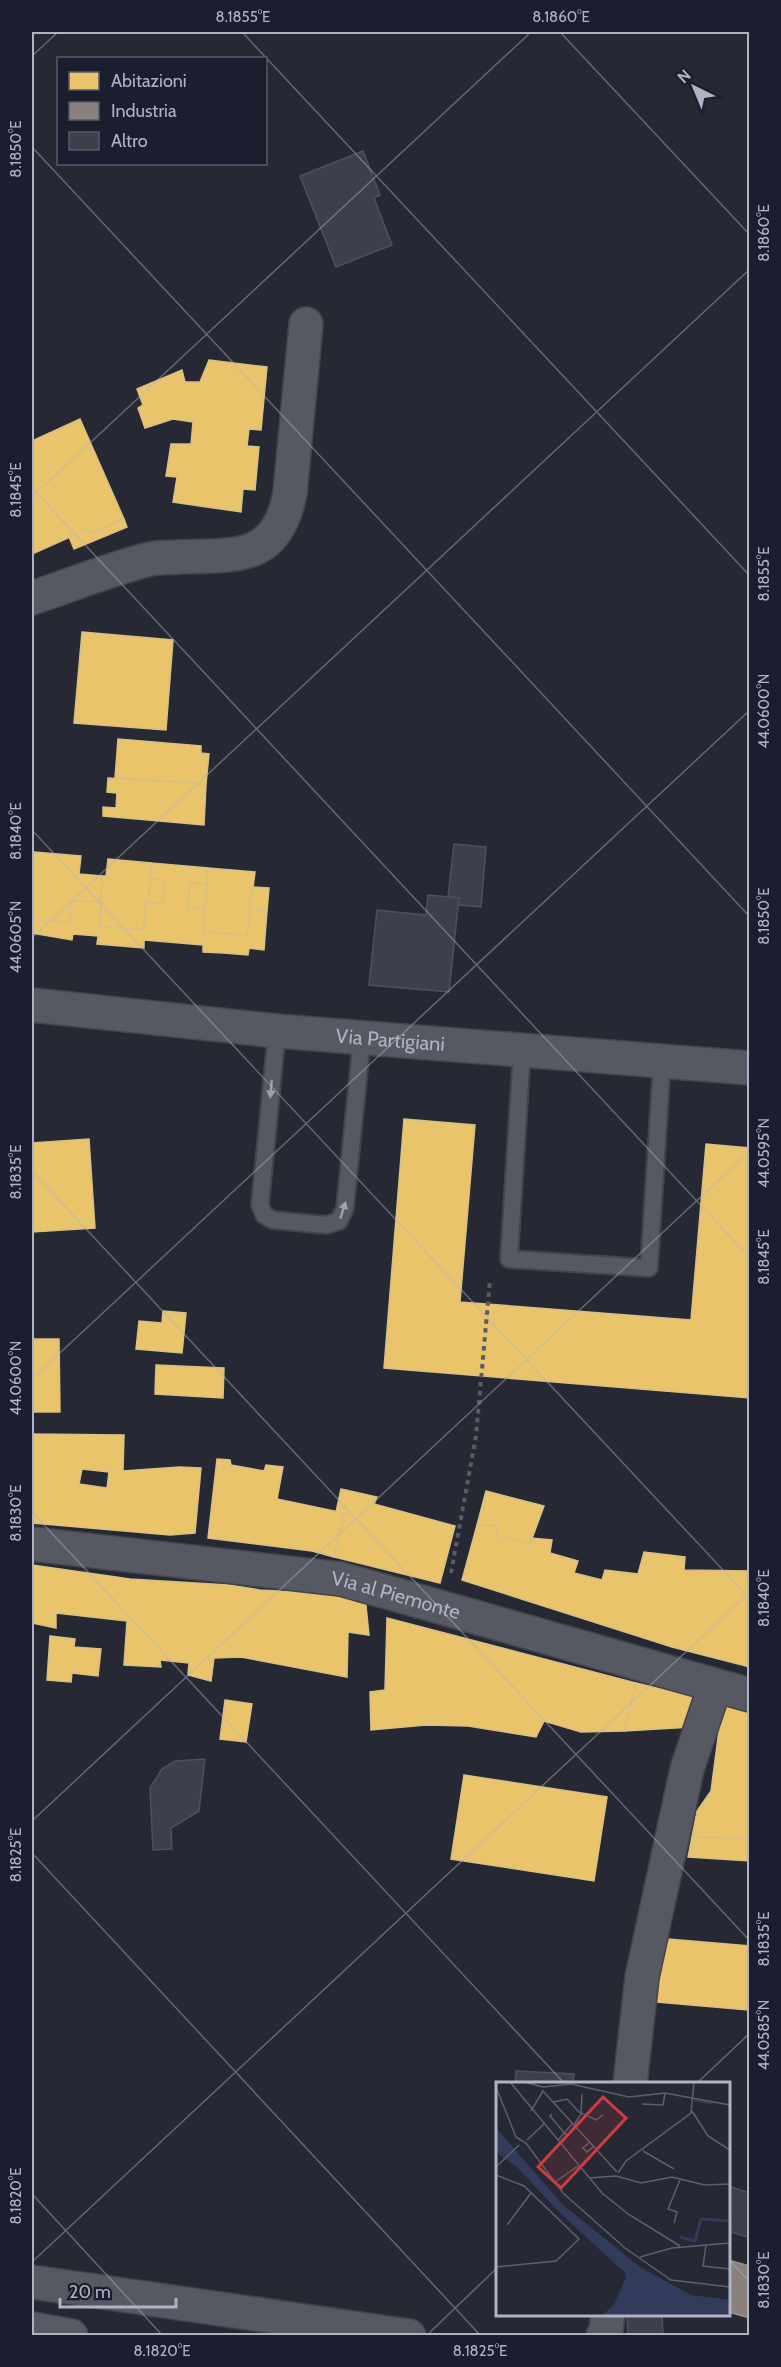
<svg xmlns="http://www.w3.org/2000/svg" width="781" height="2367" font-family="Cabin,sans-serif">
<rect width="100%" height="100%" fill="#262933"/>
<g fill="#e9c46a" stroke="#d8bf86" stroke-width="1.5" fill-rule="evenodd">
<polygon points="209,360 267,367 261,430 249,429 247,446 259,447 255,490 243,489 241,512 173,502 177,477 166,476 171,444 191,444 193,422 173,419 145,428 138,408 143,405 137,389 182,370 185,382 200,382"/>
<polygon points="80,419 124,519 90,534 88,529 32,554 32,441"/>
<polygon points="124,519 127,527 74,549 69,537 88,529 90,534"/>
<polygon points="82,632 173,640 166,730 74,723"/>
<polygon points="118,739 201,746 201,753 209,754 206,784 115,778"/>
<polygon points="108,778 206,784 204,825 103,816 103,807 116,808 117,793 107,792"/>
<polygon points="34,852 81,856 79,874 102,876 101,902 71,901 70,922 32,920 32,878"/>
<polygon points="108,859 151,863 149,903 145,902 144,929 100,927 102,876 106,876"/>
<polygon points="151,863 208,868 207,884 190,883 188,908 205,909 203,932 247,935 248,909 267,911 264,950 249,948 248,955 223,953 203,952 203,945 144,940 144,948 97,944 98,936 73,934 72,940 32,933 32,920 70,922 71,901 101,902 100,927 144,929 145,902 163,903 164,880 150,879"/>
<polygon points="208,868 255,872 247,935 203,932"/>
<polygon points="150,879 164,880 163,903 149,903"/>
<polygon points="190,883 207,884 205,909 188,908"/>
<polygon points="253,887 269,888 267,911 248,909"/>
<polygon points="404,1119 475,1125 460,1302 500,1305 691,1320 706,1144 750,1148 750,1398 384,1368"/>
<polygon points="89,1139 95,1228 32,1232 32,1143"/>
<polygon points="163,1311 186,1313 182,1353 136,1349 139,1321 162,1323"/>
<polygon points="32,1339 59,1339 60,1412 32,1412"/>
<polygon points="156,1365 224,1368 223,1398 155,1394"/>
<path d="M 32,1434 L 124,1435 L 123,1471 L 179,1467 L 201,1468 L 195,1533 L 170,1535 L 32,1523 ZM 82,1469 L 109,1472 L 107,1488 L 79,1484 Z"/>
<polygon points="217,1459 230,1460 231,1465 264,1471 266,1465 283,1467 277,1499 344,1513 334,1557 312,1551 208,1538"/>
<polygon points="341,1489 377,1497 374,1504 455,1526 440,1583 334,1557 344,1513 336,1512"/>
<polygon points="486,1491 544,1506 530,1544 496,1535 497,1526 477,1525"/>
<polygon points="477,1525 497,1526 496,1535 530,1544 531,1538 552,1540 550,1553 578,1561 574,1573 602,1580 605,1570 638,1574 644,1552 685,1557 684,1570 750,1571 750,1667 672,1647 462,1580"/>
<polygon points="32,1565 130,1579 229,1585 260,1590 365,1596 369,1635 348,1632 347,1677 241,1657 214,1658 211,1681 188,1675 189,1663 160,1660 161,1667 124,1665 127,1621 56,1613 56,1628 32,1623"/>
<polygon points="387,1618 636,1683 625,1731 581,1732 544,1721 536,1737 468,1726 426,1725 371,1730 370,1692 385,1690"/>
<polygon points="50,1636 75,1639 74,1647 101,1649 98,1676 72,1673 71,1682 47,1680"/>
<polygon points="636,1683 698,1698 692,1727 625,1731"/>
<polygon points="225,1700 252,1704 246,1742 220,1739"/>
<polygon points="722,1707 750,1709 748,1839 692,1837 697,1811 711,1791"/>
<polygon points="464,1775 607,1797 594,1881 451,1859"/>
<polygon points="692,1837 750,1839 750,1861 688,1857"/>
<polygon points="668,1939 750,1946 748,2010 657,2002 657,1973"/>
</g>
<polygon fill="#8a817c" stroke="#959092" stroke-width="1.5" points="728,2260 750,2266 750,2318 728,2312"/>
<g fill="#3d404a" stroke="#4e505c" stroke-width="1.5">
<polygon points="363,151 380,195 374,198 392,245 336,267 300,176"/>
<polygon points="454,844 486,847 481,907 458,905 459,898 448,897"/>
<polygon points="428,895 459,898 449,992 369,985 377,910 426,915"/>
<polygon points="205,1759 199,1811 171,1828 172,1849 153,1850 150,1788 162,1769 175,1761"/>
<polygon points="516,2071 574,2074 573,2084 515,2084"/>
<polygon points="728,2186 750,2193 750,2238 728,2231"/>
<polygon points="627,2314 662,2314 663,2336 628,2336"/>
</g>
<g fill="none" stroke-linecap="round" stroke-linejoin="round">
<g stroke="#42444c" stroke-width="20">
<g id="lane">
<polyline points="277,1031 260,1205 264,1215 273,1220 326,1225 339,1221 345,1208 362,1038"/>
<polyline points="522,1050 509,1259 649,1268 662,1061"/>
</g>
</g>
<g stroke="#42444c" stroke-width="36">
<g id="street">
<path d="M 32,598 C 71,585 110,569 150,559 C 159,557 169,558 178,557 C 236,555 277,562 290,493 L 306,324"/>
<path id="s1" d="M 32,1005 L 277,1031 L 750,1068"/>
<path id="s2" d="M 32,1544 L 341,1579 L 750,1695"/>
<polyline points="630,2084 642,1977 687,1769 715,1686"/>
<polyline points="32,2282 409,2336"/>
<polyline points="603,2336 606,2330 608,2314"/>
</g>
</g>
<g stroke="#434650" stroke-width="36">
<polyline id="primary" points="32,2329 71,2336"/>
</g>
<polyline stroke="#595c65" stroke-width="4" stroke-dasharray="4.5 4.5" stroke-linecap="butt" points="451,1573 476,1436 490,1280"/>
<use href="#lane" stroke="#565862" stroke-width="16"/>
<use href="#street" stroke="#565862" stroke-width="33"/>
<use href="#primary" stroke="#585a64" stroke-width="33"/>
</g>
<defs><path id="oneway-solid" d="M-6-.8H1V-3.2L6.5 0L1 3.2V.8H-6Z" transform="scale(1.5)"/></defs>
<g fill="#9da1b2">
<use href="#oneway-solid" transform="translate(271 1089) rotate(95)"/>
<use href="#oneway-solid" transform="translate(343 1210) rotate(-73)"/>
</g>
<path fill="none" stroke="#afb3c6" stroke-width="1.5" stroke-opacity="0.45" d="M 242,32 L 750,576M 560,32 L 750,235M 32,56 L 58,32M 32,147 L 750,917M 32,488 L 750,1258M 32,497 L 531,32M 32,830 L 750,1599M 32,938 L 750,269M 32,1171 L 750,1941M 32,1379 L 750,710M 32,1512 L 565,2084M 32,1821 L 750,1151M 32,1853 L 481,2336M 696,2084 L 750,2033M 32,2194 L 163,2336M 728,2259 L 750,2282M 32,2262 L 750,1592M 426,2336 L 497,2268"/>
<g text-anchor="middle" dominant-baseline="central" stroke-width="6" stroke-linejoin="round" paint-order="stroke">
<g font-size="20" fill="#afb3c6" stroke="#1a1e2e">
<text stroke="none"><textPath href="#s1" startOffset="360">Via Partigiani</textPath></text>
<text stroke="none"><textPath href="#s2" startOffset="368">Via al Piemonte</textPath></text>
</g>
</g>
<g transform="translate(496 2082)">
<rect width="234" height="234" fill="#262933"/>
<path d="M 0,46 L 67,123 L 144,185 L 195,213 L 234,218 L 234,234 L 106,234 L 118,222 L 130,196 L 129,191 L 62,129 L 21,85 L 0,70 Z" fill="#333b5d"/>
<path fill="none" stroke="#333b5d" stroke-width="3" d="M 198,18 L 217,21M 184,155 L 199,159 L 205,137 L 234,139"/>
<path fill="none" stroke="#5d606e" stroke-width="1.5" d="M 14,0 L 106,111 L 132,132 L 184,164M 28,0 L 47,5 L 75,2 L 133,15 L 169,11 L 234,23M 0,5 L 20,55 L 30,61 L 67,111 L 129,166 L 175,198 L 234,205M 46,8 L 121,90M 58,20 L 71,17 L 83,30 L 100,38 L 107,33M 146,22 L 167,23 L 169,11M 35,29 L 47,9M 196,29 L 212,54 L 234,68M 56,32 L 54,34 L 71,54M 78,43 L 85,32 L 86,12M 31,58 L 48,42M 62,58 L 77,41M 94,60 L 87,66 L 91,70 L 97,65M 65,61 L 79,44M 147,69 L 178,87M 0,85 L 23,63M 122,91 L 130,79 L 195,31 L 198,0M 0,93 L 28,104 L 83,157 L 60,179 L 0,185M 93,96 L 120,94 L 145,101 L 176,95 L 209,103 L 234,102M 59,100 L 82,84M 178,141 L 181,130 L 172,127 L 184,98M 11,143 L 35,111M 210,163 L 207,184 L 234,187M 144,175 L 176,166 L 234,161"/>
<path fill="#d03d40" fill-opacity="0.15" stroke="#d03d40" stroke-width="3" d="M 107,15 L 130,36 L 65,106 L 42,85 Z"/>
<rect width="234" height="234" fill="none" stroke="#afb3c6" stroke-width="3"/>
</g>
<rect width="781" height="2367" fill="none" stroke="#1a1e2e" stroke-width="66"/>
<rect x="57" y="57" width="210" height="108" fill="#1a1e2e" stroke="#565a6b" stroke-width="1.5"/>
<rect x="69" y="72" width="30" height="18" fill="#e9c46a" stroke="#565a6b" stroke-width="1.5"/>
<text x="111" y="87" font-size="18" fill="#afb3c6">Abitazioni</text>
<rect x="69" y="102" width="30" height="18" fill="#8a817c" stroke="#565a6b" stroke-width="1.5"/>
<text x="111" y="117" font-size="18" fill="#afb3c6">Industria</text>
<rect x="69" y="132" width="30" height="18" fill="#3d404a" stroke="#565a6b" stroke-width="1.5"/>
<text x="111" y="147" font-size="18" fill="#afb3c6">Altro</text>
<g transform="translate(694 87) rotate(317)" stroke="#1a1e2e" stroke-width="4.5" paint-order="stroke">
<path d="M0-4.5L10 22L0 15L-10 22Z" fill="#afb3c6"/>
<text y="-9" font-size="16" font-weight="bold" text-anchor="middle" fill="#afb3c6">N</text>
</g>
<path d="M60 2298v9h116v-9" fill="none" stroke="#afb3c6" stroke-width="3"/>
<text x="69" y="2298" font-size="18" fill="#afb3c6" stroke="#1a1e2e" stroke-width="4.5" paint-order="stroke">20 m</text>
<rect x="33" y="33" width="715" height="2301" fill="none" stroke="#afb3c6" stroke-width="2"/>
<g font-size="15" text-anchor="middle" fill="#afb3c6">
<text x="243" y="22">8.1855°E</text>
<text x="561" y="22">8.1860°E</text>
<text transform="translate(16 149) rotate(-90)" y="5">8.1850°E</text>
<text transform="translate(764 233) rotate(-90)" y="5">8.1860°E</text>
<text transform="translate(16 490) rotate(-90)" y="5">8.1845°E</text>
<text transform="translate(764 574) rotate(-90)" y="5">8.1855°E</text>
<text transform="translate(764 711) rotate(-90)" y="5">44.0600°N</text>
<text transform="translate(16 831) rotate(-90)" y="5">8.1840°E</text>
<text transform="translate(764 916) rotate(-90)" y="5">8.1850°E</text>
<text transform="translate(16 937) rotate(-90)" y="5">44.0605°N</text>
<text transform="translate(764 1153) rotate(-90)" y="5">44.0595°N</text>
<text transform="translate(16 1172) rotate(-90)" y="5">8.1835°E</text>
<text transform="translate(764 1257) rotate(-90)" y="5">8.1845°E</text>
<text transform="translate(16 1378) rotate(-90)" y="5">44.0600°N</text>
<text transform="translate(16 1513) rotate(-90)" y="5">8.1830°E</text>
<text transform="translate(764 1598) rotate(-90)" y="5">8.1840°E</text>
<text transform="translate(16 1855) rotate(-90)" y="5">8.1825°E</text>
<text transform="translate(764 1939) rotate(-90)" y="5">8.1835°E</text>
<text transform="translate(764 2035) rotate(-90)" y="5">44.0585°N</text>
<text transform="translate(16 2196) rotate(-90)" y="5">8.1820°E</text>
<text transform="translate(764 2280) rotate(-90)" y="5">8.1830°E</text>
<text x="162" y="2356">8.1820°E</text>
<text x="480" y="2356">8.1825°E</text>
</g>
</svg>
